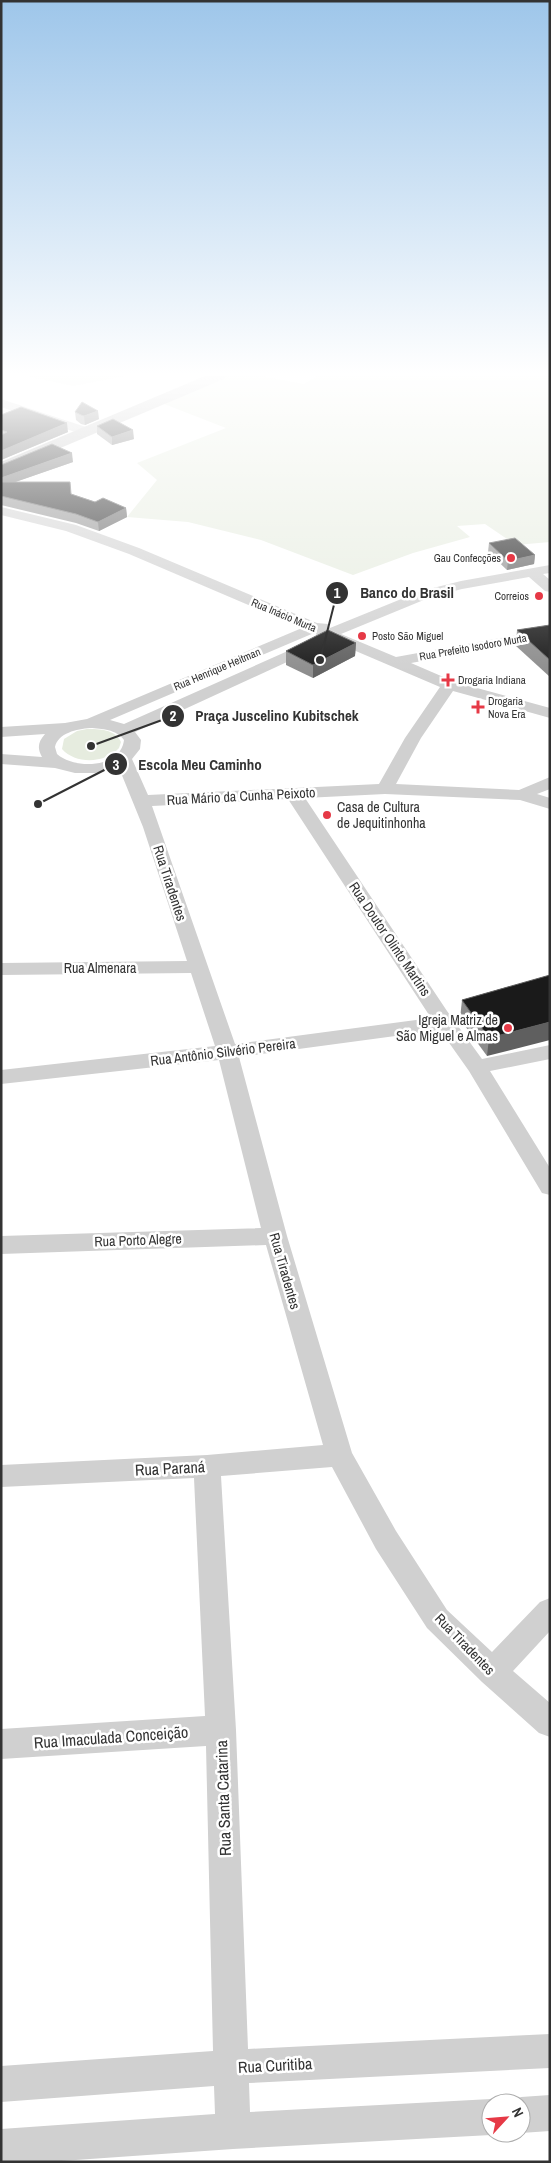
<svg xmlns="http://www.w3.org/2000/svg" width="551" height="2163" font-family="'Archivo Narrow',sans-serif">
<rect width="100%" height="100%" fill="#fff"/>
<g fill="#e6ecdf">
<polygon points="26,376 126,376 73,386"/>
<polygon points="217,376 262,376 304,384 317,376 550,376 550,542 516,545 485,524 457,526 470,537 413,553 353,575 261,540 188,522 127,517 157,480 137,463 226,428 159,402"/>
<path d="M 87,729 C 99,729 115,729 121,742 L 119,748 C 106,763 76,765 62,749 L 64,739 L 77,731 Z"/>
</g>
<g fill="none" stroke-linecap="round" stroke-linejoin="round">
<g fill="#d0d0d0" fill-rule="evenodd">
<polygon points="1,399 92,429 94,432 88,436 84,435 1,407"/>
<path d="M 1,507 L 76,525 L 139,548 L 317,623 L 328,624 L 330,628 L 421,591 L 461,581 L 550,565 L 550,573 L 543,574 L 550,580 L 550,592 L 545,591 L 529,577 L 462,589 L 431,597 L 341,634 L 396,657 L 550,629 L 550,638 L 411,663 L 455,682 L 550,708 L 550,718 L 453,691 L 421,738 L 396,784 L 519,790 L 550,777 L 550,789 L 537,794 L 550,798 L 550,809 L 520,800 L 385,794 L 305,798 L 447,1011 L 482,1059 L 550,1045 L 550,1059 L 490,1071 L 550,1168 L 550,1195 L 542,1193 L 469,1071 L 440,1030 L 239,1057 L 287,1236 L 352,1453 L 396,1531 L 447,1610 L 492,1652 L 540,1602 L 550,1598 L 550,1631 L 513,1671 L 550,1703 L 550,1737 L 539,1733 L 482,1682 L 427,1628 L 376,1549 L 332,1467 L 221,1476 L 236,1730 L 248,2049 L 550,2034 L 550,2068 L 249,2083 L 250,2112 L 491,2099 L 500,2103 L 491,2103 L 491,2133 L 495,2133 L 491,2135 L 233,2149 L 47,2162 L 1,2162 L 1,2129 L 215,2114 L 214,2086 L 1,2102 L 1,2066 L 213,2051 L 206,1746 L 1,1759 L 1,1729 L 205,1716 L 194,1478 L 1,1487 L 1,1465 L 207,1455 L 323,1445 L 266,1245 L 1,1254 L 1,1236 L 261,1228 L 219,1060 L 1,1084 L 1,1070 L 215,1046 L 191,973 L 1,975 L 1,963 L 187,961 L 143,827 L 119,768 L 95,773 L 75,773 L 55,768 L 1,764 L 1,754 L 42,757 C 37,748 38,742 45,734 L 1,737 L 1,727 L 65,723 L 87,719 L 302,628 L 129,554 L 66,531 L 1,515 ZM 314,633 L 317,635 L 290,650 L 124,724 L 110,720 ZM 330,640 L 440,687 L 405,738 L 379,784 L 148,795 L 132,759 L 140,749 L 141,740 L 135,732 L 300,656 ZM 90,728 C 102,729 116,729 124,740 C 121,768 75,770 57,754 L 55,747 C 58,733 77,729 90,728 ZM 288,799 L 431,1018 L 235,1044 L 152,806 Z"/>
<polygon points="550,2095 550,2131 521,2133 521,2103 508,2102 521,2097"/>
</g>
<polygon fill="#bdbdbd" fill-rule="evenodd" points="205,376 226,376 224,379 1,473 1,462"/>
</g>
<g fill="#8c8c8c">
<polygon points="75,412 99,419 85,425 81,424 76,420"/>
<polygon points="1,415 68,432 1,460"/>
<polygon points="97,426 134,439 112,445 97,434"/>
<polygon points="73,462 15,482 71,494 95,502 126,508 127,517 99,531 76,523 1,505 1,465"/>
<polygon points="489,543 535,555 534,564 507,570 488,552"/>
<polygon points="550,625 550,677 516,646 517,630"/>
<polygon points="356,643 355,656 313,678 286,665 286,651"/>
<polygon points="550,975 487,1056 460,1019 462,1000"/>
</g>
<g fill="#5f5f5f">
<polygon points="98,411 99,419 85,425 84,416"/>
<polygon points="67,423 68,432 1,460 1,451"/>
<polygon points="133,430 134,439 112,445 112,437"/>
<polygon points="72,453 73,462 1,487 1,478"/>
<polygon points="126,508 127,517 99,531 98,522"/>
<polygon points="535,555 534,564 507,570 508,561"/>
<polygon points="356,643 355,656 313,678 313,665"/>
<polygon points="550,1022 550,1040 487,1056 489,1038"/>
</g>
<g fill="#1a1a1a" stroke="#5f5f5f">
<polygon points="82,402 98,411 84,416 81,415 75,412"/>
<polygon points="21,407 67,423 1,451 1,435 7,432 1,430 1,415"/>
<polygon points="113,419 133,430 112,437 97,426"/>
<polygon points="52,444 72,453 1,478 1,465"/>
<polygon points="1,482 70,482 71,494 95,502 103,498 126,508 98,522 76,514 1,496"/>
<polygon points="515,538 535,555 508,561 489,543"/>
<polygon points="550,625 550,660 517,630"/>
<polygon points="328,630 356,643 313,665 286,651"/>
<polygon points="550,975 550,1022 489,1038 462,1000"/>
</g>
<linearGradient id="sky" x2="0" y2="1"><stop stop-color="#9ec6ea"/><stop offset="0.55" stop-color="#fff"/><stop offset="1" stop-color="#fff" stop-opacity="0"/></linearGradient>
<rect width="551" height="679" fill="url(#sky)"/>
<g fill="#e63946" stroke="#fff" stroke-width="2">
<circle cx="511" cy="558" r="5"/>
<circle cx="539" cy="596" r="5"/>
<circle cx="362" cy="636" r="5"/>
<path d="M445.5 672.5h5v5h5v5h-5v5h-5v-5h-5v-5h5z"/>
<path d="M475.5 699.5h5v5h5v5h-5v5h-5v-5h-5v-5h5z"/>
<circle cx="327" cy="815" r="5"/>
<circle cx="508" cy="1028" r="5"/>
</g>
<g text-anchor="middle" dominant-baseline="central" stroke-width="5" stroke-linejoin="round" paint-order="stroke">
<g font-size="11" fill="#333" stroke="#fff" text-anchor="start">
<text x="501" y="558" text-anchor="end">Gau Confecções</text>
<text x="529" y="596" text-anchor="end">Correios</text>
<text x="372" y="636">Posto São Miguel</text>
<text x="458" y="680">Drogaria Indiana</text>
<text x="488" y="701">Drogaria<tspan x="488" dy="13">Nova Era</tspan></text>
</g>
<g font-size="11" fill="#333" stroke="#fff">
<text transform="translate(284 615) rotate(23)">Rua Inácio Murta</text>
<text transform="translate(473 647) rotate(-10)">Rua Prefeito Isodoro Murta</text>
<text transform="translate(217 669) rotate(-23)">Rua Henrique Heitman</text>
</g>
<g font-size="14" fill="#333" stroke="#fff">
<text transform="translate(241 796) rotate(-3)">Rua Mário da Cunha Peixoto</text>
<text transform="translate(170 883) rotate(72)">Rua Tiradentes</text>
<text transform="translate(390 939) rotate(56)">Rua Doutor Olinto Martins</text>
<text x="100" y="968">Rua Almenara</text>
<text transform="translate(223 1052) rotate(-7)">Rua Antônio Silvério Pereira</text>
<text transform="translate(138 1240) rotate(-2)">Rua Porto Alegre</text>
<text transform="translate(285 1271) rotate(74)">Rua Tiradentes</text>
<text transform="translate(465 1644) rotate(46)">Rua Tiradentes</text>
</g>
<g font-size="14" fill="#333" stroke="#fff" text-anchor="start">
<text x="337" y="807">Casa de Cultura<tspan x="337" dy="16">de Jequitinhonha</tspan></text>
<text x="498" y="1020" text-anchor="end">Igreja Matriz de<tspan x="498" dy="16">São Miguel e Almas</tspan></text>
</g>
<g font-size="16" fill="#333" stroke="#fff">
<text transform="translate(170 1468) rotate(-3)">Rua Paraná</text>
<text transform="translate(111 1737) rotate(-4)">Rua Imaculada Conceição</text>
<text transform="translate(223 1798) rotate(-92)">Rua Santa Catarina</text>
<text transform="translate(275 2065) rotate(-3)">Rua Curitiba</text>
</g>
</g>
<path fill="none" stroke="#333" stroke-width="2" d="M320 660L337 593M91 746L173 716M38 804L116 764"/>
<g fill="#333" stroke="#fff" stroke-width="2">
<circle cx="320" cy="660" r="5"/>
<circle cx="91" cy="746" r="5"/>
<circle cx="38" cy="804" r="5"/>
<circle cx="337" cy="593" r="12"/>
<circle cx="173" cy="716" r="12"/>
<circle cx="116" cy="764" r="12"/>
</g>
<g font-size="15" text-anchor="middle" font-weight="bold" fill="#fff">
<text x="337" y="598">1</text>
<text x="173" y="721">2</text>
<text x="116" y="770">3</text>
</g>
<g font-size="15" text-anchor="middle" font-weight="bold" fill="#333" stroke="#fff" stroke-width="5" stroke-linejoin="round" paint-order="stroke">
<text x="407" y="598">Banco do Brasil</text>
<text x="277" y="721">Praça Juscelino Kubitschek</text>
<text x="200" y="770">Escola Meu Caminho</text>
</g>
<rect width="551" height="2163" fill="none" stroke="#333333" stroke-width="5"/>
<g transform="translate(506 2118) rotate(64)"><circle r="24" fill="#ffffff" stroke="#adadad"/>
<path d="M0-4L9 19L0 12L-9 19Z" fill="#e63946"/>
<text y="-8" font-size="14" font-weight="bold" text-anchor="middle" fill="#333333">N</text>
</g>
</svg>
